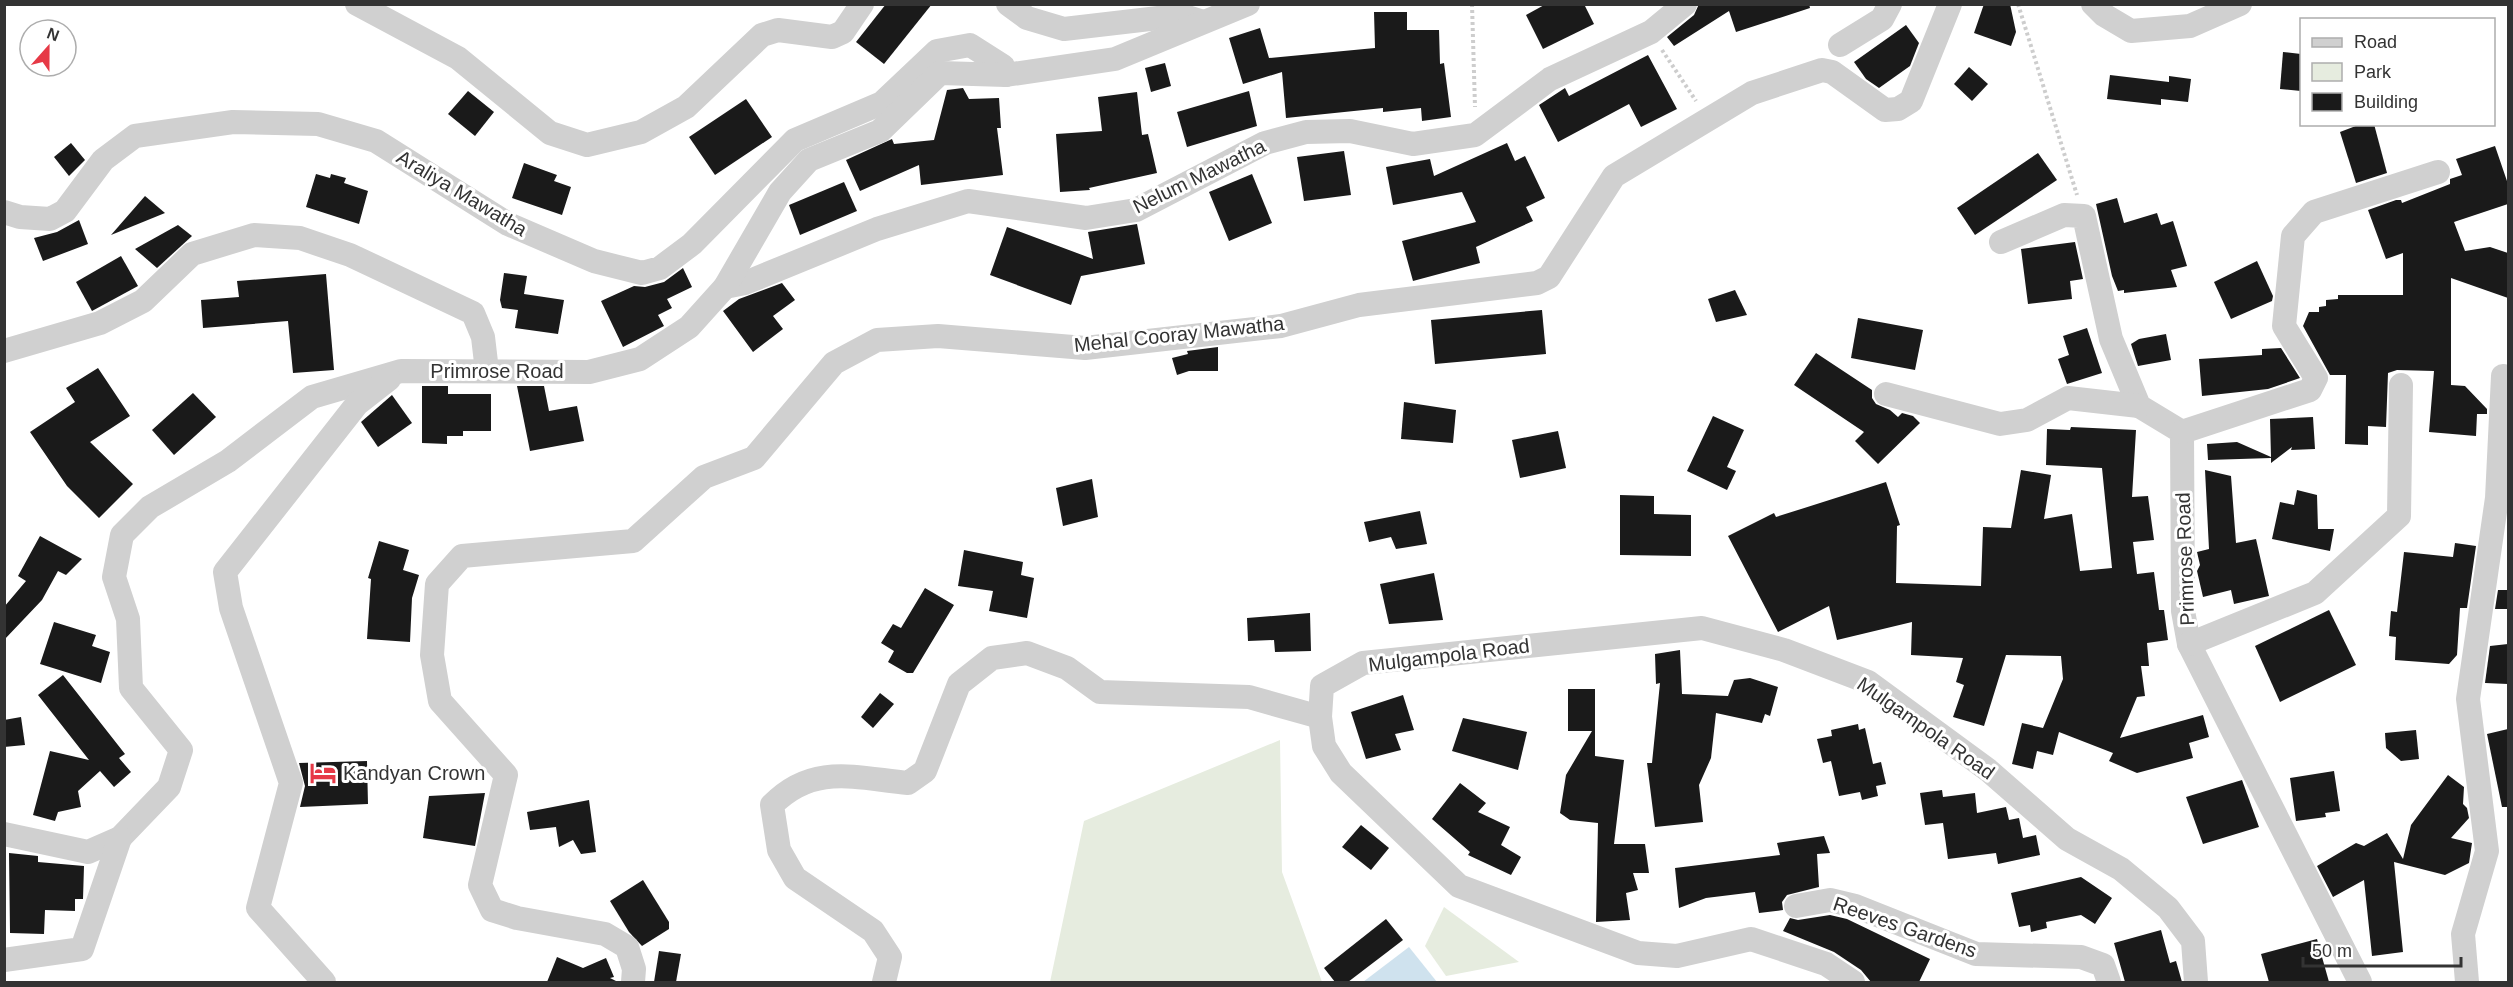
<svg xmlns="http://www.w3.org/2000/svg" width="2513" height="987" font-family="Arial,sans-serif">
<rect width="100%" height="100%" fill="#fff"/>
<g fill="#e6ecdf">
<polygon points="1280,740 1282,872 1322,982 1050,982 1084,821"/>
<polygon points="1444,907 1519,962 1446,976 1425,946"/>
</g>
<polygon fill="#cfe2ee" points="1409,947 1437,982 1363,982"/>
<g fill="#1a1a1a">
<polygon points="886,4 932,4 884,64 856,42"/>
<polygon points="1546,4 1584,4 1594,24 1543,49 1526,15"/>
<polygon points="1699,4 1809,4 1810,8 1736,32 1729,11 1674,46 1667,37 1694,15"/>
<polygon points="1984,4 2010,4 2016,32 2011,46 1974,33"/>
<polygon points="1374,12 1407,12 1407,30 1439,30 1440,64 1444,63 1451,117 1422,121 1421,108 1383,112 1383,108 1286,118 1282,72 1243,84 1229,38 1260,28 1269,58 1375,48"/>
<polygon points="1906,25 1919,43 1910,66 1879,88 1866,79 1854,62"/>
<polygon points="2283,52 2301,54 2301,91 2280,89"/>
<polygon points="1648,55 1677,109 1641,127 1629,104 1558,142 1539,105 1565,88 1569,96"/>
<polygon points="1165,63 1171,86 1151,92 1145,68"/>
<polygon points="1969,67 1988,84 1972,101 1954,84"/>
<polygon points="2110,75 2169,82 2169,76 2191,79 2188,102 2161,99 2161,105 2107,99"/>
<polygon points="963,88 969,99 999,98 1001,128 997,128 1003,175 921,185 919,165 860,191 846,160 892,139 894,144 934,140 947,90"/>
<polygon points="468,91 494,112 475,136 448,114"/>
<polygon points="1249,91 1257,126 1187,147 1177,112"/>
<polygon points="1137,92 1142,135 1148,134 1157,173 1089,188 1090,190 1060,192 1056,134 1102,131 1098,97"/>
<polygon points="746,99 772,137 715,175 689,137"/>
<polygon points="2361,124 2374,124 2387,173 2356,183 2340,132"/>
<polygon points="71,143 85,160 69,176 54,157"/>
<polygon points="1507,143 1515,161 1525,156 1545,198 1526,207 1533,221 1476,247 1480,263 1413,281 1402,241 1476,222 1462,192 1393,205 1386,167 1430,159 1434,176"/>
<polygon points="2495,146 2508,184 2508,204 2454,222 2465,251 2490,247 2508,253 2508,298 2451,278 2451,385 2465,386 2487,409 2487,414 2477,414 2476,436 2429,432 2434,371 2397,370 2388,373 2386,427 2368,426 2368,445 2345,444 2346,375 2330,375 2303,326 2309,312 2319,312 2319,307 2326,306 2326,300 2338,299 2338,295 2403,295 2403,253 2386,259 2368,210 2396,200 2401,200 2402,203 2450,184 2450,179 2462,175 2456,159"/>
<polygon points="1344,151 1351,195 1304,201 1297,157"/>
<polygon points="2038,153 2057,180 1975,235 1957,208"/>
<polygon points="524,163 557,175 554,181 571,187 562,215 512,198"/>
<polygon points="316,174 330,178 331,174 346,178 344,183 368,191 359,224 306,207"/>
<polygon points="1252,174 1272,223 1229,241 1209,192"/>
<polygon points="844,182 857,211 800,235 789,205"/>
<polygon points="145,196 165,213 111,235"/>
<polygon points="2117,198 2124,223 2157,213 2161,225 2173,221 2187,266 2171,270 2177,287 2124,293 2124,290 2118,291 2112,276 2096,204"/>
<polygon points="79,220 88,244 43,261 34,238 57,232"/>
<polygon points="1137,224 1145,264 1081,276 1071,305 990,275 1007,227 1093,259 1088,232"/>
<polygon points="178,225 192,236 157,268 135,249"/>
<polygon points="2075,242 2083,279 2070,281 2072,299 2028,304 2021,249"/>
<polygon points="121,256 138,286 92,311 76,282"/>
<polygon points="2257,261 2273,296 2272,301 2231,319 2214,282"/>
<polygon points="683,268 692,287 667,299 672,308 658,315 664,326 623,347 601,301 634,286 645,287 664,282"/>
<polygon points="504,273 527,276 524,294 564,300 558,334 515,328 518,310 502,308 500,300"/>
<polygon points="326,274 334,370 293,373 288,321 203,328 201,300 239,297 237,281"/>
<polygon points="782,283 795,300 773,316 783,329 753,352 723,311 739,299"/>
<polygon points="1735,290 1747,315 1716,322 1708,299"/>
<polygon points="1542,310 1546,354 1435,364 1431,320"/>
<polygon points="1858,318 1923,330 1915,370 1851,358"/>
<polygon points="2087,328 2102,373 2067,384 2058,359 2069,355 2063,336"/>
<polygon points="2166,334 2171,360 2138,366 2131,344 2139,339"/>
<polygon points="1218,347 1218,371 1189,371 1177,375 1172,358 1188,354 1187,351"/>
<polygon points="2281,348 2300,378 2268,389 2202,396 2199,359 2262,355 2262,349"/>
<polygon points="1816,353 1872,390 1872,398 1876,404 1890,410 1898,417 1902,413 1913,416 1920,423 1878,464 1855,441 1864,432 1794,385"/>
<polygon points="98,368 130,416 90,442 133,484 99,518 67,486 30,432 75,402 66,388"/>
<polygon points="422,386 448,386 448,394 491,394 491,431 463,431 463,436 447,436 447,444 422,443"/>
<polygon points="517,386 544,386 549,411 577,406 584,441 530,451"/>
<polygon points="193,393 216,417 174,455 152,430"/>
<polygon points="392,395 412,423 378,447 361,422"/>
<polygon points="1404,402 1456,410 1453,443 1401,439"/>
<polygon points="1713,416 1744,430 1727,467 1736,471 1727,490 1687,471"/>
<polygon points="2313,417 2315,449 2291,450 2292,447 2271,463 2271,458 2208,460 2207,444 2237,442 2271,457 2270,419"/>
<polygon points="2071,427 2136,430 2132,497 2148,496 2154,540 2133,542 2137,574 2154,572 2159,610 2164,610 2168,640 2147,643 2149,666 2141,666 2145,696 2137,697 2120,738 2203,715 2209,737 2189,743 2193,758 2137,773 2109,761 2113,753 2059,732 2053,755 2037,751 2033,769 2012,764 2022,723 2043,728 2063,679 2061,656 2006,655 1984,726 1953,717 1964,685 1956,682 1963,658 1911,655 1912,622 1837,640 1829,606 1778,632 1728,536 1774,513 1776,517 1886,482 1900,525 1897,526 1896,583 1981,586 1983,527 2011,528 2021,470 2051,475 2044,519 2072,514 2080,571 2112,568 2102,468 2046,465 2047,429 2070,430"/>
<polygon points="1558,431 1566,468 1520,478 1512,440"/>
<polygon points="2205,470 2231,476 2236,543 2256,539 2269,596 2234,604 2231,590 2203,597 2197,571 2200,565 2197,552 2209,549"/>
<polygon points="1092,479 1098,517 1063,526 1056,488"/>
<polygon points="2297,490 2317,495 2318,529 2334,529 2330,551 2272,539 2280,502 2294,505"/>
<polygon points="1620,495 1654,496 1654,514 1691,515 1691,556 1620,555"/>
<polygon points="1420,511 1427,544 1396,549 1391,537 1369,542 1364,522"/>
<polygon points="40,536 82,559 66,575 58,571 42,600 4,640 4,607 26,581 18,576"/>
<polygon points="379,541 409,550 403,570 419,575 412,598 410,642 367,639 371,579 368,578"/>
<polygon points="2455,543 2476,546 2467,608 2460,608 2457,655 2449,664 2395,660 2396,637 2389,636 2391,611 2397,612 2404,552 2453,557"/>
<polygon points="964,550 1023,562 1021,575 1034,578 1027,618 989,611 993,591 958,586"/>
<polygon points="1434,573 1443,620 1389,624 1380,584"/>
<polygon points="925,588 954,605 913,673 907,673 888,662 894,651 881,643 893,624 901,628"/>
<polygon points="2498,590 2508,590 2508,609 2495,609"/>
<polygon points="2329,610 2356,665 2280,702 2255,646"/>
<polygon points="1310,613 1311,651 1275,652 1274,640 1248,641 1247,618"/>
<polygon points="54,622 96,635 92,646 110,652 101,683 40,664"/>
<polygon points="2508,644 2508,684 2485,683 2490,646"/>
<polygon points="1680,650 1682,694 1728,696 1734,680 1750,678 1778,687 1770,716 1765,714 1762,723 1716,713 1711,758 1699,785 1703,822 1655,827 1647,763 1652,763 1660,683 1656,684 1655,654"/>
<polygon points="63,675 125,754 119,758 131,772 114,787 100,771 78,791 81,807 58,812 55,821 33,815 50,751 89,760 38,695"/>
<polygon points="1568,689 1595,689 1595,756 1624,760 1614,844 1645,844 1649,873 1633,873 1638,890 1626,893 1630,920 1596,922 1598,823 1570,820 1560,813 1566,775 1592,731 1568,731"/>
<polygon points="880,693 894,704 873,728 861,717"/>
<polygon points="1403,695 1414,730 1395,734 1401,750 1366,759 1351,712"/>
<polygon points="21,717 25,745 4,747 4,720"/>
<polygon points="1463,718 1527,732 1518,770 1452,751"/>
<polygon points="1858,724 1859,730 1865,728 1873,764 1881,762 1886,784 1876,786 1878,796 1862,800 1860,792 1839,796 1831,761 1823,763 1817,739 1832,736 1831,730"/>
<polygon points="2508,729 2508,807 2502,807 2487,734"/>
<polygon points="2416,730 2419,759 2401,761 2386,748 2385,733"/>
<polygon points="367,761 368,804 300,807 305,786 299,763"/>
<polygon points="2334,771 2340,811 2325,813 2326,817 2296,821 2290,778"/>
<polygon points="2448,775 2464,787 2463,804 2467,808 2469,818 2451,838 2472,843 2469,863 2445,875 2394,862 2403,952 2372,956 2364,880 2333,897 2317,866 2356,843 2364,846 2387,833 2403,859 2411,825"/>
<polygon points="2242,780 2259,827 2203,844 2186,797"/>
<polygon points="1460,783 1486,803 1478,812 1510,827 1501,845 1521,857 1511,875 1468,855 1470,852 1432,819"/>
<polygon points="1942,790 1943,797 1975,793 1977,813 2006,807 2009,820 2019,818 2023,838 2036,835 2040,855 1998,864 1996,853 1948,859 1943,823 1925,825 1920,793"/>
<polygon points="485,793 475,846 423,838 429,796"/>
<polygon points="589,800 596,852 581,854 573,840 559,847 556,827 530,830 527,812"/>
<polygon points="1361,825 1389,848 1371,870 1342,847"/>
<polygon points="1824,836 1830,853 1817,854 1819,887 1787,895 1782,902 1783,910 1759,913 1755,892 1706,898 1679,908 1675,868 1780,855 1777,843"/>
<polygon points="9,853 38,856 38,862 84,866 83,899 75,899 75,911 45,910 44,934 10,933"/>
<polygon points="2081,877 2112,898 2095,924 2081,915 2046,922 2047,928 2031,932 2030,925 2019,927 2011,893"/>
<polygon points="643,880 669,922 669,929 642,946 629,932 610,901"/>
<polygon points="1830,915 1847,919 1930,959 1919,982 1871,982 1861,970 1834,952 1783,931 1790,918 1798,920"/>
<polygon points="1386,919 1403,940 1348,982 1335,982 1324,968"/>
<polygon points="2161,930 2170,963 2176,961 2182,982 2125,982 2114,943"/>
<polygon points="2317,939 2329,982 2269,982 2261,954"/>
<polygon points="659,951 681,954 676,982 654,982"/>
<polygon points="557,957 583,968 606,958 614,977 610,978 618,982 547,982"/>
</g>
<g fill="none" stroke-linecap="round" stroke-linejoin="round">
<g stroke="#cdcdcd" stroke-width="4" stroke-dasharray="3 3" stroke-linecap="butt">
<polyline points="1472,4 1475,107"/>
<polyline points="2018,4 2077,195"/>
<polyline points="1662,50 1696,101"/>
</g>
<g stroke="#d0d0d0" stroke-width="24">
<polyline points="357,4 458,58 550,133 587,145 641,132 686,107 762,35 778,30 832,37 843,32 862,4"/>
<polyline points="1008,4 1027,18 1064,29 1167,17 1184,16 1200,21"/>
<polyline points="2093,4 2104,15 2131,31 2190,26 2240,4"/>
<polyline points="1840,45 1882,19 1890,4"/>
<polyline points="4,212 20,217 50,219 65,211 103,160 135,136 233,122 318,124 376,141 508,224 594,261 642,273 660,268 692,244 795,140 882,103 937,51 970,45 1003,66 1006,75"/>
<polyline points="2001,242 2064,215 2084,216 2111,339 2139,406 2182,432 2183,611 2189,644 2360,982"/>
<polyline points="725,287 745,283 877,229 968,201 1086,218 1136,210 1265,143 1306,132 1350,131 1413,144 1475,135 1550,79 1651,32 1685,4"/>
<polyline points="4,351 100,323 143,301 192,254 254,235 300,238 350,255 473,313 483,337 487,371"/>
<polyline points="1886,394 2000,424 2027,420 2068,398 2139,406"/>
<polyline points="2182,432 2310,390 2316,378 2284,326 2293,236 2314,212 2438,172"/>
<polyline points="2189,644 2315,593 2399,516 2401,385"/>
<polyline points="4,834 88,852 120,838 169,787 181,750 131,688 128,619 114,577 122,535 150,507 228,461 312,397 401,371 589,372 640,359 689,327 725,287 780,192 809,160 880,131 940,73 1006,75 1115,59 1248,4"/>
<polyline points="1796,906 1830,900 1855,906 1976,954 2081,957 2103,965 2109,982"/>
<polyline points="4,960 82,949 120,838"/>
<polyline points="324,982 258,908 291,783 231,608 225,572 357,404 389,379"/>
<polyline points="633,982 634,969 627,947 605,934 517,918 492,910 480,885 506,775 440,701 432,655 437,584 462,556 633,541 704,477 754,458 834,363 877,340 938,336 1085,348 1281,326 1359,305 1537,283 1549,277 1614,176 1752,93 1822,70 1832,72 1885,110 1898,109 1911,101 1950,4"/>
<path d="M 884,982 L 890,957 L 873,931 L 795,878 L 779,850 L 772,805 C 813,763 856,778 908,783 L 925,771 L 959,684 L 992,658 L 1027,653 L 1067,668 L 1100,692 L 1249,697 L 1320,717"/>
<polyline points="1853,982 1826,964 1751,939 1677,956 1638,953 1459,886 1341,773 1324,746 1320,717 1322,686 1363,663 1702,628 1784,650 1868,682 1988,770 2067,839 2121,869 2168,908 2193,941 2196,982"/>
<polyline points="2467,982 2463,934 2487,851 2468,699 2497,498 2503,376"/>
</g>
</g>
<defs>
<g id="hotel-bare" transform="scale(2.07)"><path d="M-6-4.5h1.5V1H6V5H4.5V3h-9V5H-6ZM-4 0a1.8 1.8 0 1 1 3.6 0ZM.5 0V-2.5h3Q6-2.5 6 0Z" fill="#e63946" stroke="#fff" stroke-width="2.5" paint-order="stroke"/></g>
</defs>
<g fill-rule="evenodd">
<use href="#hotel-bare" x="323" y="773"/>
</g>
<g text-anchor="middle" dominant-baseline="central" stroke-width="6" stroke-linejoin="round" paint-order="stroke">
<g font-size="20" fill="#333" stroke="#fff">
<text transform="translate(1199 176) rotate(-26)">Nelum Mawatha</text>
<text transform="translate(462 193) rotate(31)">Araliya Mawatha</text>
<text transform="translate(1179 334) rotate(-6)">Mehal Cooray Mawatha</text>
<text x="497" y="371">Primrose Road</text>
<text transform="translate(2185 559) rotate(-92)">Primrose Road</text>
<text transform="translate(1449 655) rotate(-7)">Mulgampola Road</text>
<text transform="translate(1926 728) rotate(35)">Mulgampola Road</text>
<text transform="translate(1905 927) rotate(19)">Reeves Gardens</text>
</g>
<g font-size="20" fill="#333" stroke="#fff" text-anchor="start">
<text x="343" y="773">Kandyan Crown</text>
</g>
</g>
<rect width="2513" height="987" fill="none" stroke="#333333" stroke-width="12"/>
<rect x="2300" y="18" width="195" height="108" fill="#ffffff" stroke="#adadad" stroke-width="1.5"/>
<rect x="2312" y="38" width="30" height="9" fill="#d0d0d0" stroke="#adadad" stroke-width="1.5"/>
<text x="2354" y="48" font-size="18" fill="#333333">Road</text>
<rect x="2312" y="63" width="30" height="18" fill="#e6ecdf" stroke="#adadad" stroke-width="1.5"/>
<text x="2354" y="78" font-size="18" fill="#333333">Park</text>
<rect x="2312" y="93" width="30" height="18" fill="#1a1a1a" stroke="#adadad" stroke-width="1.5"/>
<text x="2354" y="108" font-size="18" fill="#333333">Building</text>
<g transform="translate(48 48) rotate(21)"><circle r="28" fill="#ffffff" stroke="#adadad" stroke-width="1.5"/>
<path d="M0-4.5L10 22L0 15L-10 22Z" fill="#e63946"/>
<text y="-9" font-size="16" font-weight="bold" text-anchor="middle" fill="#333333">N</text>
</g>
<path d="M2303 957v9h158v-9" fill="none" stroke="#333333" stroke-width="3"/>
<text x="2312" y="957" font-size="18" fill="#333333" stroke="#ffffff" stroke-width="4.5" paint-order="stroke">50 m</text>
</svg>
